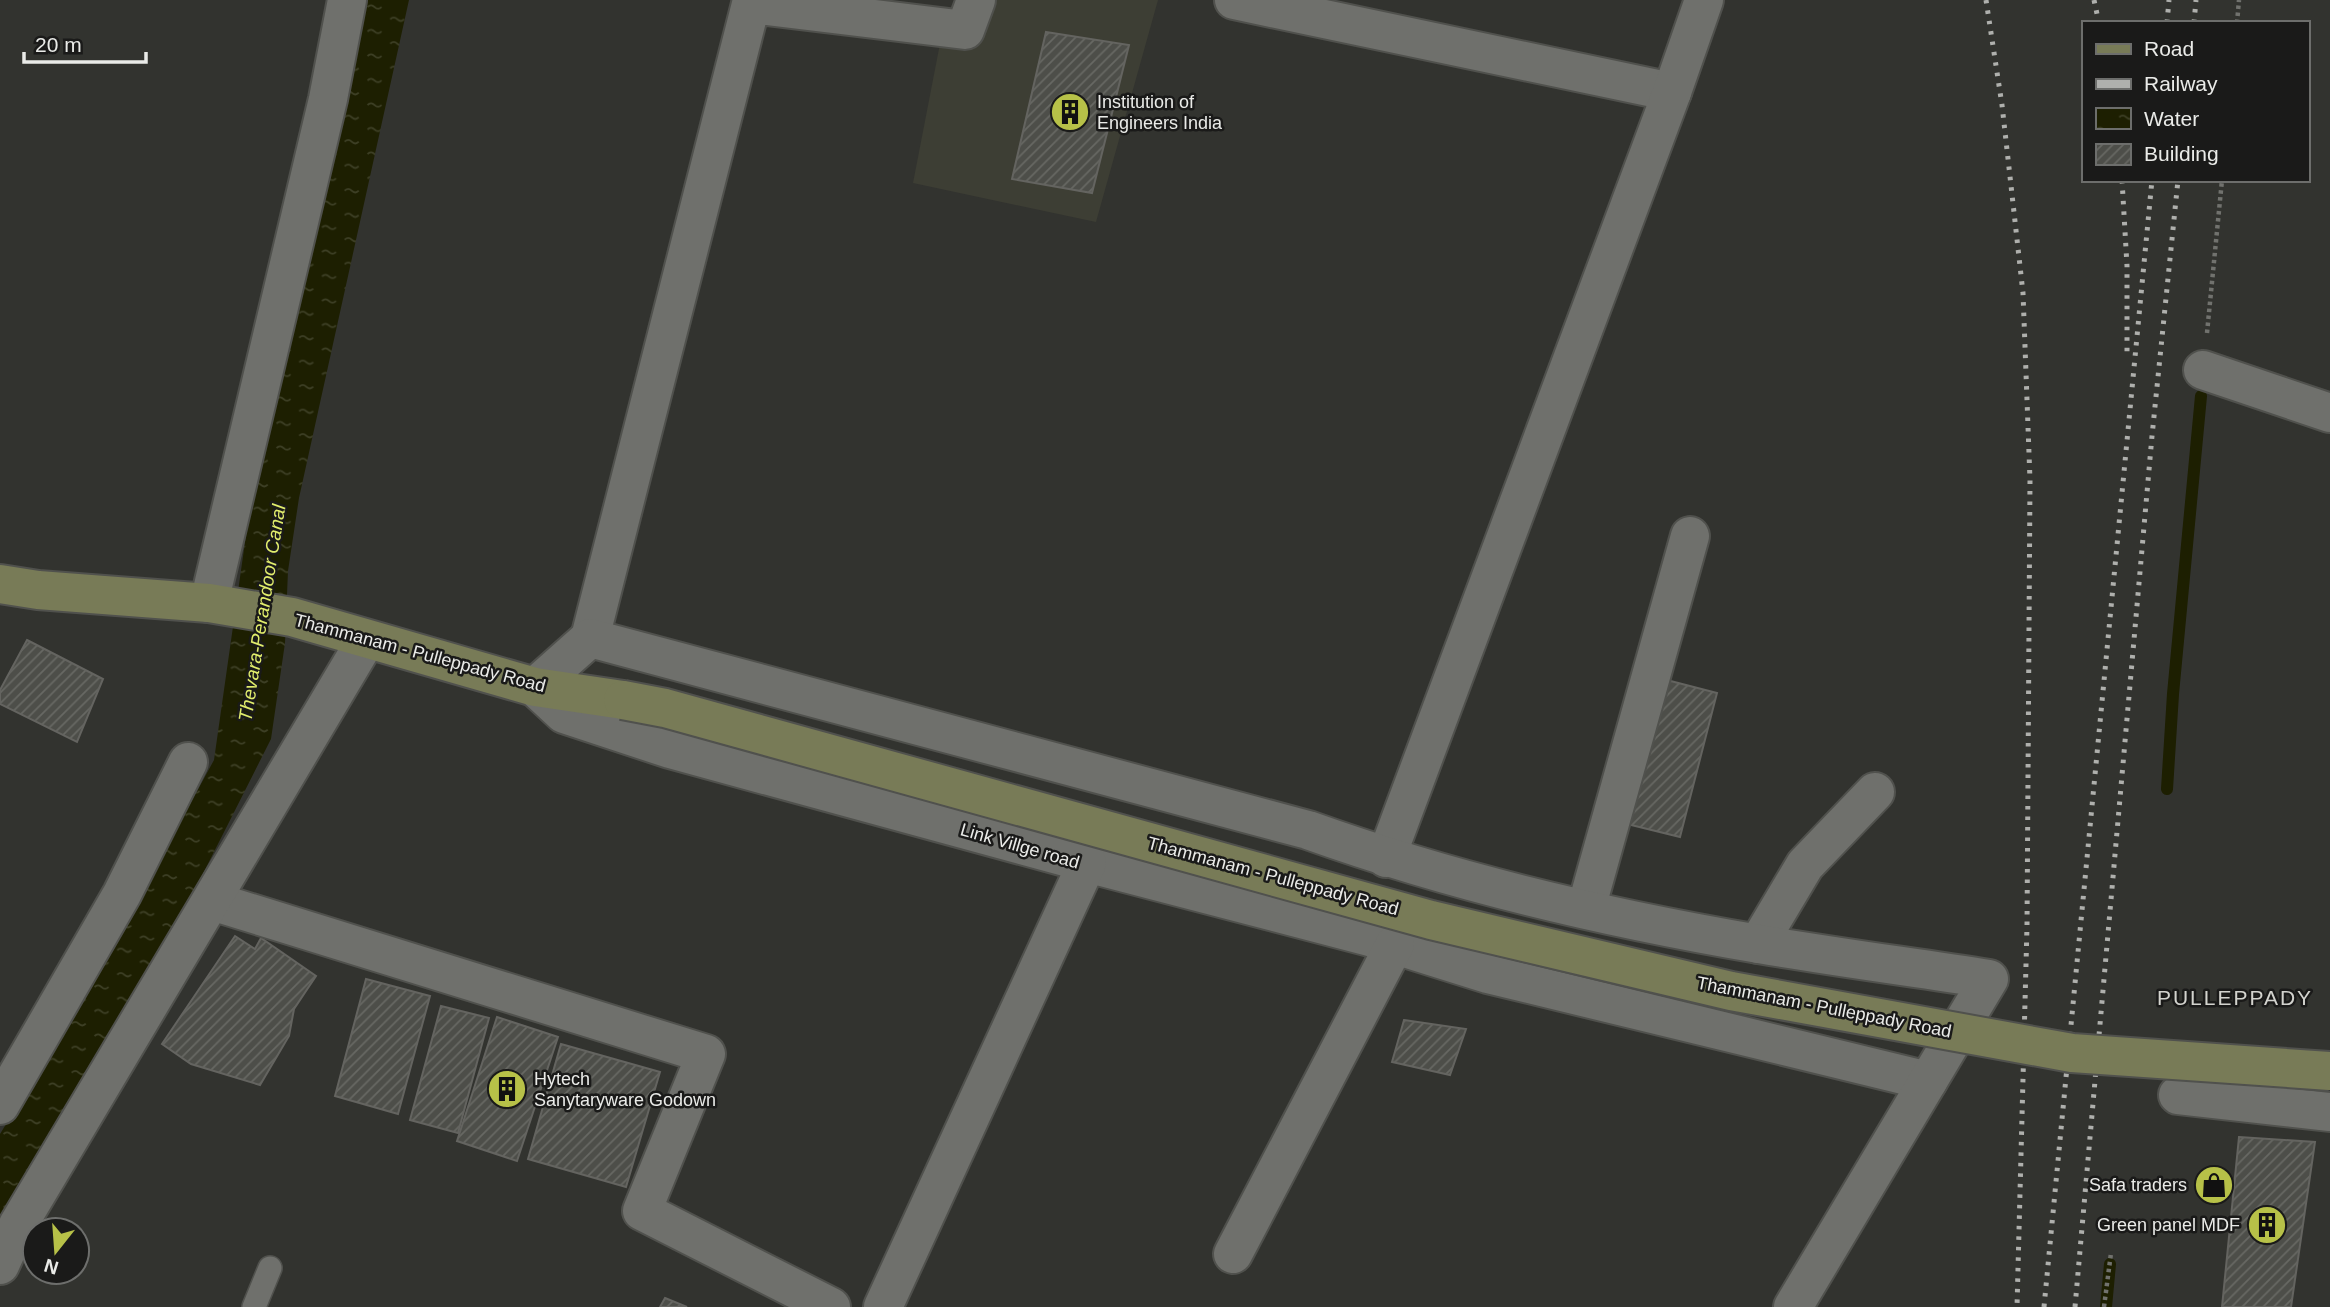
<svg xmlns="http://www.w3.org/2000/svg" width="2330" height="1307" font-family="Arial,sans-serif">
<defs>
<pattern id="water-ripples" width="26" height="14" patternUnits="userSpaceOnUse" patternTransform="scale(1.75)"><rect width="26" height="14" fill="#1d1f01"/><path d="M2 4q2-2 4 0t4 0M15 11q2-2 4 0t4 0" fill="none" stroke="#3e4026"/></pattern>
<pattern id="building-hatch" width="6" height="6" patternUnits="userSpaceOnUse" patternTransform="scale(1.75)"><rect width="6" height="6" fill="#4d4e49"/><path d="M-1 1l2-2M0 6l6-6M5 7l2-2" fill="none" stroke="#676863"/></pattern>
</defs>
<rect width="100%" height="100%" fill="#32332f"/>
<polygon fill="#3d3e34" points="988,0 1158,0 1096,222 913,183 943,28"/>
<polygon fill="url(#water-ripples)" points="367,0 409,0 299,498 288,571 285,643 271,739 172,935 0,1221 0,1134 96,977 214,760 250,507 349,94"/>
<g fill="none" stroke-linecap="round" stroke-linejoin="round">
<g stroke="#1d1f01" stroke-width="12">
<polyline points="2167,789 2173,694 2201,396"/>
<polyline points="2106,1307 2110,1264"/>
</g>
</g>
<g fill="url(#building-hatch)" stroke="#646460" stroke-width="2">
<polygon points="1046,32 1129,45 1092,193 1012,179"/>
<polygon points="27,640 103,679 77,742 0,704 0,690"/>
<polygon points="1659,678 1717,693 1680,837 1623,823"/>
<polygon points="235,936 255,949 261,938 316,976 294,1009 289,1036 260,1085 191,1064 162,1044"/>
<polygon points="366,979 430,996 398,1114 335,1096"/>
<polygon points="441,1006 489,1018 458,1133 410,1120"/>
<polygon points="497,1017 558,1037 517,1161 457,1141"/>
<polygon points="1404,1020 1466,1029 1450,1075 1392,1062"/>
<polygon points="561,1044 660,1072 626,1187 528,1159"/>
<polygon points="2239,1137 2315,1142 2291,1307 2222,1307"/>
<polygon points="665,1298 687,1307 660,1307"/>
</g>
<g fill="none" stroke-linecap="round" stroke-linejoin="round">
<g stroke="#50514d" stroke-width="26">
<polyline id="lane" points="254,1307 270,1268"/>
</g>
<g stroke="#50514d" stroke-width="42">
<g id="street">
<polyline points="1234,0 1672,92"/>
<polyline points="2203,370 2330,413"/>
<polyline points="209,603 328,99 347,0"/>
<polyline points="590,638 751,4 965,30 976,0"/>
<polyline points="1386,858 1672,92 1704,0"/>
<polyline points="1087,863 1370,937 1488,974 1928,1081"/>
<polyline points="212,901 706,1054 642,1211 831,1307"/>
<polyline points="1586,909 1690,536"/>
<polyline points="1758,944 1805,865 1875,792"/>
<polyline points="2178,1095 2330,1112"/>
<polyline points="0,1105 122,894 188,762"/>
<polyline points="1233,1254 1395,944"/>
<polyline points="0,1265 18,1225 366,640"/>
<path d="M 883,1307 L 1087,863 L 670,749 L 564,714 L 535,687 L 590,638 L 1308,830 C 1453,882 1606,918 1759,944 C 1835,957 1912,967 1989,979 L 1793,1307"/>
</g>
</g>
<g stroke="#50514d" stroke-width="42">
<polyline id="secondary" points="0,584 38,590 209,603 292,617 535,687 623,700"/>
</g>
<g stroke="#71726e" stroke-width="4.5" stroke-dasharray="3.5 3.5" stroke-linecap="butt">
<polyline points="2237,23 2239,0"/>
<polyline points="2207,333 2222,180"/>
<polyline points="2104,1307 2111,1253"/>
</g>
<use href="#lane" stroke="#6f706c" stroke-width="23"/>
<use href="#street" stroke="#6f706c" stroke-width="38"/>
<use href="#secondary" stroke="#787b57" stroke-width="38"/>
<g stroke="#afb0ad" stroke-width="5" stroke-dasharray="3.5 7" stroke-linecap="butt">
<polyline points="1986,0 2002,105 2023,293 2030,480 2027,926 2017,1307"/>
<polyline points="2094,0 2099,23"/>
<polyline points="2167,23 2169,0"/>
<polyline points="2194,23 2196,0"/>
<polyline points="2122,180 2127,266 2127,355"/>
<polyline points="2044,1307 2152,180"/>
<polyline points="2075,1307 2152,436 2178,180"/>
</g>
<g stroke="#50514d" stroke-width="42" stroke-linecap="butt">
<polyline id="secondary-bridge" points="623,700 665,708 1431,920 1731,991 2072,1053 2330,1071"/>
</g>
<use href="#secondary-bridge" stroke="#787b57" stroke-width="38"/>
</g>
<defs>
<g id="building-disc" transform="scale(2.0125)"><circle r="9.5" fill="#b7c148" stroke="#1a1a19"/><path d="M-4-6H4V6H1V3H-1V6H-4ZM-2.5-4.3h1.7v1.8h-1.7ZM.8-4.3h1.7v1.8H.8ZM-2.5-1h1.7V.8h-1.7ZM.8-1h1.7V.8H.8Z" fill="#111"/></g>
<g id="shop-disc" transform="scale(2.0125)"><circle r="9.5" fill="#b7c148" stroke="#1a1a19"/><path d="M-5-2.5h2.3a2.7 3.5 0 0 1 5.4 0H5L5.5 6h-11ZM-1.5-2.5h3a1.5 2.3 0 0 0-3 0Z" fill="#111"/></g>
</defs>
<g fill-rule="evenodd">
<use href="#building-disc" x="1070" y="112"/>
<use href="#building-disc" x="507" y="1089"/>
<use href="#shop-disc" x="2214" y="1185"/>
<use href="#building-disc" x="2267" y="1225"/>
</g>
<g text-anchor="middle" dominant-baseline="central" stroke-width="5" stroke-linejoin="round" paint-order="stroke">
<g font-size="18" fill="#eaebe8" stroke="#1a1a19" text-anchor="start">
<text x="1097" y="102">Institution of<tspan x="1097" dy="21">Engineers India</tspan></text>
<text x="534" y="1079">Hytech<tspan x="534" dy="21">Sanytaryware Godown</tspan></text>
<text x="2187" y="1185" text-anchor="end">Safa traders</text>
<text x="2240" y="1225" text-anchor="end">Green panel MDF</text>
</g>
<g font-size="18" fill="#eaebe8" stroke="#1a1a19">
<text transform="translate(420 653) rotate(15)">Thammanam - Pulleppady Road</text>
<text transform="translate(1020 846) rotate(16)">Link Villge road</text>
<text transform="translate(1273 876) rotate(15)">Thammanam - Pulleppady Road</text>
<text transform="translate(1824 1007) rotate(11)">Thammanam - Pulleppady Road</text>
</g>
<g font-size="19" font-style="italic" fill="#e1ed6c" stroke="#1a1a19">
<text transform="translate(262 613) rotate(-81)">Thevara-Perandoor Canal</text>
</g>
<g font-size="21" letter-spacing="2" fill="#d3d3ce" stroke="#1a1a19">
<text x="2235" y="997">PULLEPPADY</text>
</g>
</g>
<rect x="2082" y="21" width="228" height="161" fill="#1a1a19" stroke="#6d6e6c" stroke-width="2"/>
<rect x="2096" y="44" width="35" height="10" fill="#787b57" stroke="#6d6e6c" stroke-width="2"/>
<text x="2144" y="56" font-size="21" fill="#eaebe8">Road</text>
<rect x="2096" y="79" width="35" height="10" fill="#afb0ad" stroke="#6d6e6c" stroke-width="2"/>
<text x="2144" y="91" font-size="21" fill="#eaebe8">Railway</text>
<rect x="2096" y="108" width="35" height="21" fill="url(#water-ripples)" stroke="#6d6e6c" stroke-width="2"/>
<text x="2144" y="126" font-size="21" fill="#eaebe8">Water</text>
<rect x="2096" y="144" width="35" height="21" fill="url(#building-hatch)" stroke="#6d6e6c" stroke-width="2"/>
<text x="2144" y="161" font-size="21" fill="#eaebe8">Building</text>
<g transform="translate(56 1251) rotate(197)"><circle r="33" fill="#1a1a19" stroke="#6d6e6c" stroke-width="2"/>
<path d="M0-5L12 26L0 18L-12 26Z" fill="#b7c148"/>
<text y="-10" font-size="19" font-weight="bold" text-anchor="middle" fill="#eaebe8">N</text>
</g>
<path d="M24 52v10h122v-10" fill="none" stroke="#eaebe8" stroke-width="3.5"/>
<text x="35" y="52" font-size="21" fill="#eaebe8" stroke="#1a1a19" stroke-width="5" paint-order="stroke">20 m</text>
</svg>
